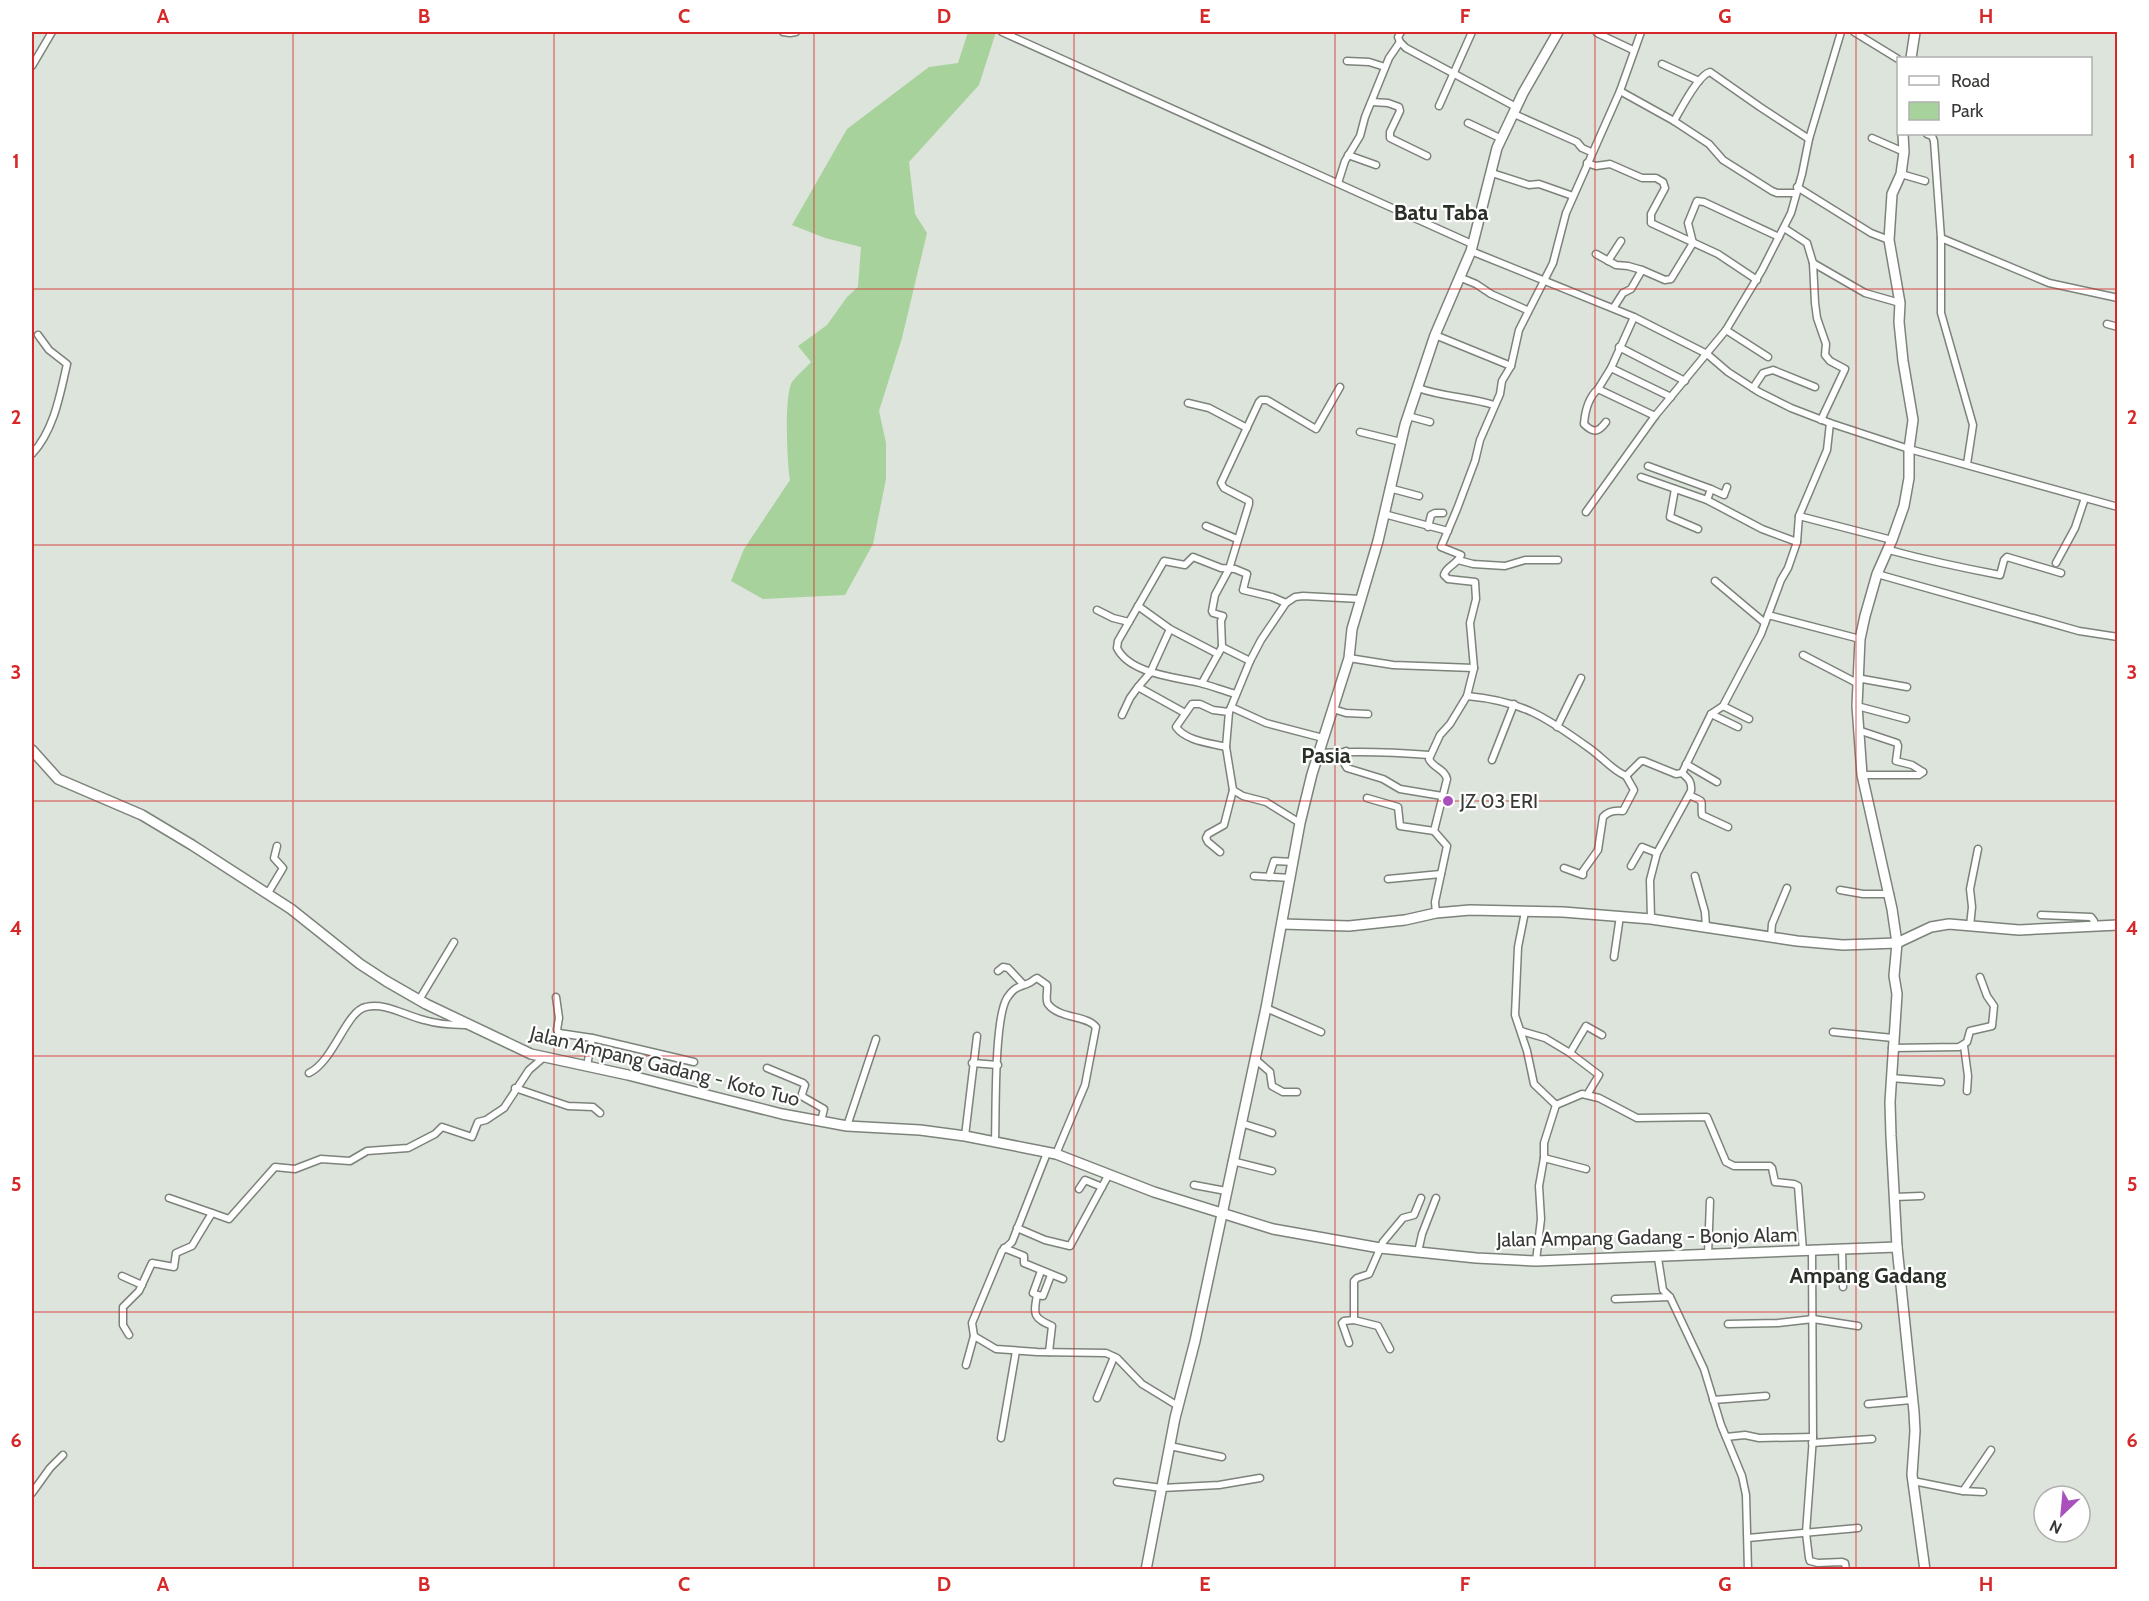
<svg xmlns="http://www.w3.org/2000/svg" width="2149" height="1601" font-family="Cabin,sans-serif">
<rect width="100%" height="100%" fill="#dde4db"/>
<path fill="#a8d29c" d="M 968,32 L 996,32 L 979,85 L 909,162 L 915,214 L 927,233 L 902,338 L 879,411 L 886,443 L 886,479 L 873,544 L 845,595 L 763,599 L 731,581 L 744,549 L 790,480 C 787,463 784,395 792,382 C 797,375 805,369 811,362 L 798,346 L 827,325 L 847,297 L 858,287 L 861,247 L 825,238 L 792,225 L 847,129 L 929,67 L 958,63 Z"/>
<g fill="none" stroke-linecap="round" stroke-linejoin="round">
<g stroke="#7c837a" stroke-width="9">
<g id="street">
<polyline points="783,32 790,33 796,32"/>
<polyline points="1002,32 1472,244"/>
<polyline points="1401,32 1398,37 1400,42 1406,48 1516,107"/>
<polyline points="1854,32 1898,59"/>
<polyline points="1597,33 1633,50"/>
<polyline points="1347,61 1369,62 1385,67"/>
<polyline points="1662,64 1699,81"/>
<polyline points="32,66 52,32"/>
<polyline points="1620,91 1674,121 1709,144 1723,160 1772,191 1777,193 1795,193"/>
<polyline points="1372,102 1388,103 1399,107 1400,111 1390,132 1390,138 1427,156"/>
<polyline points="1439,106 1472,32"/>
<polyline points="1514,114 1577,142 1582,148 1591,152"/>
<path d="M 1674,121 C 1681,109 1698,75 1710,72 L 1760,107 L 1809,139"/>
<polyline points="1468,123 1502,139"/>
<polyline points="1927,134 1932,136 1934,141 1941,238 1941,313 1973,425 1967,464"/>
<polyline points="1872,138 1904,152"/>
<polyline points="1348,155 1376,165"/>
<polyline points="1587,163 1596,166 1610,164 1642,178 1656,178 1663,182 1665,188 1651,214 1651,223 1718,254 1757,280"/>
<polyline points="1492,173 1529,185 1539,184 1573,196"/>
<polyline points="1901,174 1925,181"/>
<polyline points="1338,183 1345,161 1360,136 1365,117 1389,58 1400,42"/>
<polyline points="1797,187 1871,233 1889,240"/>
<polyline points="1784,228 1807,243 1813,263 1865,293 1900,303"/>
<polyline points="1941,238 2049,283 2118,298"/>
<polyline points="1471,251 1634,317 1707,354 1728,372 1759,392 1791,408 1830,423 1909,449 2118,507"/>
<polyline points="1596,254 1616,265 1628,266 1642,270"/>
<polyline points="1608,261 1621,241"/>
<polyline points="1813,263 1815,303 1817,318 1826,344 1825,355 1830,361 1845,369 1821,420"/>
<polyline points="1459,277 1476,284 1491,294 1527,310"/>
<polyline points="1614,307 1623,293 1631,289 1642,270 1665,280 1671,279 1693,243 1688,223 1697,201 1704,202 1779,237"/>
<polyline points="1634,317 1611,368 1598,389 1655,416"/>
<polyline points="2107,324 2118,327"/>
<polyline points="1726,330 1768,357"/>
<polyline points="1435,335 1511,366"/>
<polyline points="1619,347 1685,381"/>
<polyline points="1611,368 1671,397"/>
<path d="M 1418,388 C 1443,397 1469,397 1494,405"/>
<polyline points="1753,388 1763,373 1773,370 1815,387"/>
<path d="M 1598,389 C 1588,398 1585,411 1584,424 C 1593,433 1598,433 1606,422"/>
<polyline points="1188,403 1209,408 1247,428"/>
<polyline points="1408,416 1430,422"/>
<polyline points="1360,432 1401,442"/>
<path d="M 32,454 C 54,430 60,395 67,364 L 49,350 L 38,335"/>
<polyline points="1648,466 1711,489 1707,500"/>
<polyline points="1641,477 1707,500 1762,529 1797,542"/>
<polyline points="1389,488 1419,496"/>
<polyline points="1675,489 1670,517 1698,529"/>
<polyline points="1711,489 1724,495 1727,487"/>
<polyline points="1586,512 1655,416 1726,330 1762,270 1791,213 1802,174 1809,139 1841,32"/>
<polyline points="1384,514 1448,531"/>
<polyline points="1799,516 1892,540"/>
<polyline points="1206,526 1237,539"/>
<polyline points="1428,527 1431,515 1435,513 1443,513"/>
<path d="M 1889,550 C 1926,560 1963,568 2000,575 L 2004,560 L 2007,557 L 2061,573"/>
<polyline points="1458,560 1473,564 1505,566 1525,560 1558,560"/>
<polyline points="2056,563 2075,528 2085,498"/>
<polyline points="1877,574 2079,631 2118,637"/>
<polyline points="1715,581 1765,623"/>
<polyline points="1138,606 1170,629 1218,654"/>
<polyline points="1097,610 1113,618 1129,622"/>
<polyline points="1768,615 1860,639"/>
<polyline points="1170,629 1150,673 1138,687 1185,713"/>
<polyline points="1222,647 1250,661"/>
<polyline points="1803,655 1857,683"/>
<polyline points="1349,658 1393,665 1474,668"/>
<polyline points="1857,678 1907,687"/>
<polyline points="1202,683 1222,647 1221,621 1223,616 1213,613 1212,611 1215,595 1229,569 1249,504 1249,501 1224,488 1221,483 1259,402 1261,400 1267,400 1316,429 1340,387"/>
<path d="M 1236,694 C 1224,691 1212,686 1200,683 C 1175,677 1130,674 1117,648 L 1118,641 L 1164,561 L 1185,565 L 1193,557 L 1221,568 L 1235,569 L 1247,574 L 1243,590 L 1272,597 L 1286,603"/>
<path d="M 1467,696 C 1522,701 1546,717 1589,748 C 1602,757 1612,770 1626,776 L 1641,761 L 1644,761 L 1676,774 L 1682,773 C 1689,779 1692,782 1691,791 L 1657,853 L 1650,880 L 1651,919"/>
<polyline points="1723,706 1749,719"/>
<polyline points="1857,706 1906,719"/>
<polyline points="1231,707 1266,723 1323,738"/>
<polyline points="1333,709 1346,713 1368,714"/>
<polyline points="1711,714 1738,727"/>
<polyline points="1122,715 1130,698 1138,687"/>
<polyline points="1557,727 1581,678"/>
<polyline points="1858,730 1897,743 1898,746 1896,761 1912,765 1923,772"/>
<path d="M 1226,747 C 1210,743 1186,741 1176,727 L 1192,704 L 1200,704 L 1213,710 L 1229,712"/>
<polyline points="1346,751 1344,763 1347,768 1383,779 1400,789 1442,796"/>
<path d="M 1319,753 C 1356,751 1393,752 1429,755"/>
<polyline points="1492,760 1514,704"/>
<polyline points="1686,764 1717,782"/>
<polyline points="1682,773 1711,714 1723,706 1761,634 1781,580 1788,568 1797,542 1799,516 1827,450 1830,423"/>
<polyline points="1862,775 1919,775 1923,772"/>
<path d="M 1689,795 C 1707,803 1700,799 1702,815 L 1728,827"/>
<polyline points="1367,798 1398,807 1400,826 1434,831"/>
<polyline points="1300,823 1266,802 1243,796 1233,790 1226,747 1229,712 1250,661 1261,640 1286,603 1295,597 1303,596 1361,599"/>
<polyline points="1220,852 1208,842 1206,838 1208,834 1224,825 1233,790"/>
<polyline points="1631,866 1642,847 1657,853"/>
<path d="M 1564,868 L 1583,875 L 1583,871 L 1598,850 L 1603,817 C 1608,811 1615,810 1623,811 L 1634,790 L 1626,776"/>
<polyline points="1254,876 1291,878"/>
<polyline points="1695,876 1705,912 1706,928"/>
<polyline points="1269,877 1274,861 1294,862"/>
<polyline points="1388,879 1441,874"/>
<polyline points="1840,890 1863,894 1890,894"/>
<polyline points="268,893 283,868 274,858 277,846"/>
<polyline points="1525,912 1518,947 1515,1015 1527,1051 1534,1084 1556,1105 1544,1143 1544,1158 1539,1186 1541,1219 1536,1261"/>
<path d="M 1436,913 L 1435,902 L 1447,846 L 1434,831 L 1447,779 C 1445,769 1433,768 1429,759 L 1440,735 L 1450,724 L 1467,696 L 1474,668 L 1470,623 L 1476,599 L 1475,582 L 1448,579 L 1444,575 C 1446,566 1458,564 1461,555 L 1441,547 L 1457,509 L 1475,461 L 1480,440 L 1500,394 L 1502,381 L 1511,366 L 1519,330 L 1553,263 L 1566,213 L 1620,91 L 1641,32"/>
<polyline points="2041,915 2091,917 2094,921 2094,927"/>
<polyline points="1970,926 1972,907 1970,889 1978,849"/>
<polyline points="1771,937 1772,924 1787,888"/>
<polyline points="1614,957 1620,916"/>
<polyline points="998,971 1003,967 1008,968 1023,984"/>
<polyline points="556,997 559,1018 557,1030 559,1033 592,1038 694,1062"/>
<polyline points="419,1000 454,942"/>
<polyline points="1266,1008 1321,1032"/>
<polyline points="1521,1031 1545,1038 1570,1053 1586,1026 1602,1035"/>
<polyline points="1833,1032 1893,1038"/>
<polyline points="1964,1046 1968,1076 1967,1091"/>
<polyline points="1892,1048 1959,1047 1967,1042 1970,1031 1992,1026 1994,1006 1987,996 1980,977"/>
<polyline points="1570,1053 1599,1075 1587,1095"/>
<polyline points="1255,1059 1270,1072 1272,1086 1283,1092 1297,1092"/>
<polyline points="972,1063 998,1065"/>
<polyline points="587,1066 592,1038"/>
<polyline points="767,1068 803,1083 805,1085 802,1094 803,1097 824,1109 821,1121"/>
<path d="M 309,1073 C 334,1061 346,1011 366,1007 C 385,1002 406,1016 424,1020 C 437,1024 452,1025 465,1025"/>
<polyline points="1891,1078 1941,1082"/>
<polyline points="515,1088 568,1106 593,1107 600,1113"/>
<polyline points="1556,1105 1582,1094 1599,1098 1637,1118 1707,1117 1726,1162 1734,1166 1770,1166 1772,1168 1775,1182 1794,1184 1798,1186 1803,1251"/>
<polyline points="1241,1123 1272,1133"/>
<polyline points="847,1126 876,1039"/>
<polyline points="965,1136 977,1036"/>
<path d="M 995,1142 C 996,1114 994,1019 1007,998 C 1015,986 1018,988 1029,983 C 1032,982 1034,979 1037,978 L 1047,985 C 1048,990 1045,1000 1048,1004 C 1059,1019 1087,1015 1096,1027 L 1085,1085 L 1056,1154"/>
<polyline points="1047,1153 1012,1242 1002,1251 972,1323 974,1336 996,1349 1037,1352 1106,1353 1117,1358 1142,1384 1178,1406"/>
<polyline points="1544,1158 1586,1169"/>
<polyline points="1232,1161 1272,1171"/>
<polyline points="1194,1185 1226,1191"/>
<polyline points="1079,1189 1085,1180 1102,1187"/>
<polyline points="1894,1197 1921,1196"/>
<polyline points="169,1198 212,1213"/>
<polyline points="1017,1228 1045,1240 1070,1246 1109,1174"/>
<polyline points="1004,1248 1024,1256 1024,1263 1063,1279"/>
<polyline points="1842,1250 1843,1287"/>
<polyline points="1812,1251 1813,1437 1806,1533 1809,1558 1810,1561 1818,1563 1842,1562 1845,1563 1846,1570"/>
<polyline points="1418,1252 1422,1234 1436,1198"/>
<polyline points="1708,1255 1710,1201"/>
<polyline points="1658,1258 1663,1290 1670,1297 1704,1369 1721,1425 1742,1476 1746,1495 1748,1570"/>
<path d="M 1041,1271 L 1033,1293 L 1037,1295 C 1033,1316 1034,1318 1052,1326 L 1049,1352"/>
<polyline points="122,1276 142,1285"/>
<polyline points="1842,1276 1859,1276"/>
<polyline points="1037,1295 1043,1296 1051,1275"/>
<polyline points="1615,1299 1670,1297"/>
<polyline points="1728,1324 1778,1323 1813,1319 1858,1326"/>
<polyline points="129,1335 123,1325 123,1307 139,1291 152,1263 174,1267 176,1253 192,1246 212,1213 229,1219 275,1167 295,1169 321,1159 350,1161 367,1151 408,1148 435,1134 442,1127 472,1137 478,1122 486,1120 504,1108 529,1070 544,1057"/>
<polyline points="1349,1343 1342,1323 1344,1321 1354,1320"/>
<polyline points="1390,1349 1378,1326 1354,1320 1354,1281 1357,1278 1369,1274 1383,1242 1403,1218 1414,1215 1421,1198"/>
<polyline points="966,1365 974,1336"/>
<polyline points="1097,1398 1114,1357"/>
<polyline points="1713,1400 1766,1396"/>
<polyline points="1868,1404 1911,1400"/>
<polyline points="1726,1437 1745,1435 1759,1438 1813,1437"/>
<polyline points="1001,1438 1016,1351"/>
<polyline points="1812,1443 1872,1439"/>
<polyline points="1170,1446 1222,1457"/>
<polyline points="1913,1481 1963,1491 1983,1492"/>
<polyline points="1117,1482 1162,1488 1219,1485 1260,1478"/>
<polyline points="1963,1491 1991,1450"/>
<polyline points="32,1493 50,1468 63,1455"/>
<polyline points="1748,1538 1858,1528"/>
</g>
</g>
<g stroke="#7c837a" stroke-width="12">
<g id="secondary">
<polyline points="1911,58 1915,32"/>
<polyline points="1903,134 1904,152 1901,174 1892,194 1889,240 1900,303 1899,322 1903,361 1913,420 1909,449 1909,478 1904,506 1892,540 1877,574 1865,616 1860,639 1857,706 1862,775 1892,909 1897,943 1894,976 1897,994 1890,1102 1891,1136 1897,1247 1914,1412 1915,1431 1912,1475 1925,1570"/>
<polyline points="32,750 58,779 142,815 192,845 291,909 360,964 386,981 426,1004 531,1054 628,1075 782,1114 847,1126 920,1130 965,1136 1056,1154 1154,1192 1273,1229 1380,1248 1476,1258 1536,1261 1897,1247"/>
<polyline points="1282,924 1349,926 1405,920 1436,913 1470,910 1563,912 1651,919 1797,941 1843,945 1897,943 1931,927 1949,924 2019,930 2118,925"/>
<polyline points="1146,1570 1175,1418 1195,1341 1266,1008 1300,823 1312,774 1349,658 1352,629 1378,541 1405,425 1435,335 1471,251 1497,148 1523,93 1558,32"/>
</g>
</g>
<use href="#street" stroke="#fff" stroke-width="6"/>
<use href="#secondary" stroke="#fff" stroke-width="9"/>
</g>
<path fill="none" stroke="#d62828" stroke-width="1.5" stroke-opacity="0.55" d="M 293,32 L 293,1570M 554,32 L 554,1570M 814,32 L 814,1570M 1074,32 L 1074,1570M 1335,32 L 1335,1570M 1595,32 L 1595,1570M 1856,32 L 1856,1570M 32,289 L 2118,289M 32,545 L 2118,545M 32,801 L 2118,801M 32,1056 L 2118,1056M 32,1312 L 2118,1312"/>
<circle fill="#a950bc" stroke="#fff" stroke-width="2" cx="1448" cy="801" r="6"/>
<g text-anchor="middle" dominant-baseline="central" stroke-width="4.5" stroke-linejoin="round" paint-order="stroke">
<g font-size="20" fill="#363935" stroke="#fff" text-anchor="start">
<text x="1460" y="801">JZ 03 ERI</text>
</g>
<g font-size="20" fill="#363935" stroke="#fff">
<text transform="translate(665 1066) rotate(14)">Jalan Ampang Gadang - Koto Tuo</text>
<text transform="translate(1647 1237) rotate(-1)">Jalan Ampang Gadang - Bonjo Alam</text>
</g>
<g font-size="22" font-weight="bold" fill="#2a2f28" stroke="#fff">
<text x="1441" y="212">Batu Taba</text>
<text x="1326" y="755">Pasia</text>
<text x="1868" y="1275">Ampang Gadang</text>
</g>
</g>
<rect width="2149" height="1601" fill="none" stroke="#ffffff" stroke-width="66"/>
<rect x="1897" y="57" width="195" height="78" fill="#ffffff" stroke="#afb0ae" stroke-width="1.5"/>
<rect x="1909" y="76" width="30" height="9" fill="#ffffff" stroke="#afb0ae" stroke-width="1.5"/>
<text x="1951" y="87" font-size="18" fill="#363935">Road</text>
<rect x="1909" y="102" width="30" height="18" fill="#a8d29c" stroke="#afb0ae" stroke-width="1.5"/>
<text x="1951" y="117" font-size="18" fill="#363935">Park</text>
<g transform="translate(2062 1514) rotate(206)"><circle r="28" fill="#ffffff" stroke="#afb0ae" stroke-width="1.5"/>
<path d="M0-4.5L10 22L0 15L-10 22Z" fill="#a950bc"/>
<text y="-9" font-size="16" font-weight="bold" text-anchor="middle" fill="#363935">N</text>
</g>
<rect x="33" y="33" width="2083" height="1535" fill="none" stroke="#d62828" stroke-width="2"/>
<g font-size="20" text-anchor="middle" font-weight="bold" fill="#d62828">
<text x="163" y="23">A</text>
<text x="424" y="23">B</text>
<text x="684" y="23">C</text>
<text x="944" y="23">D</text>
<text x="1205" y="23">E</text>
<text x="1465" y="23">F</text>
<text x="1725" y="23">G</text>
<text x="1986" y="23">H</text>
<text x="16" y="168">1</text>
<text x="2132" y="168">1</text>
<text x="16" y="424">2</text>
<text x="2132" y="424">2</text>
<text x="16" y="679">3</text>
<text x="2132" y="679">3</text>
<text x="16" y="935">4</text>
<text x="2132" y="935">4</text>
<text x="16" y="1191">5</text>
<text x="2132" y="1191">5</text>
<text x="16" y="1447">6</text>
<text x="2132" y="1447">6</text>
<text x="163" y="1591">A</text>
<text x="424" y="1591">B</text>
<text x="684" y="1591">C</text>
<text x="944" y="1591">D</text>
<text x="1205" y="1591">E</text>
<text x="1465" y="1591">F</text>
<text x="1725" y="1591">G</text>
<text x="1986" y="1591">H</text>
</g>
</svg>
